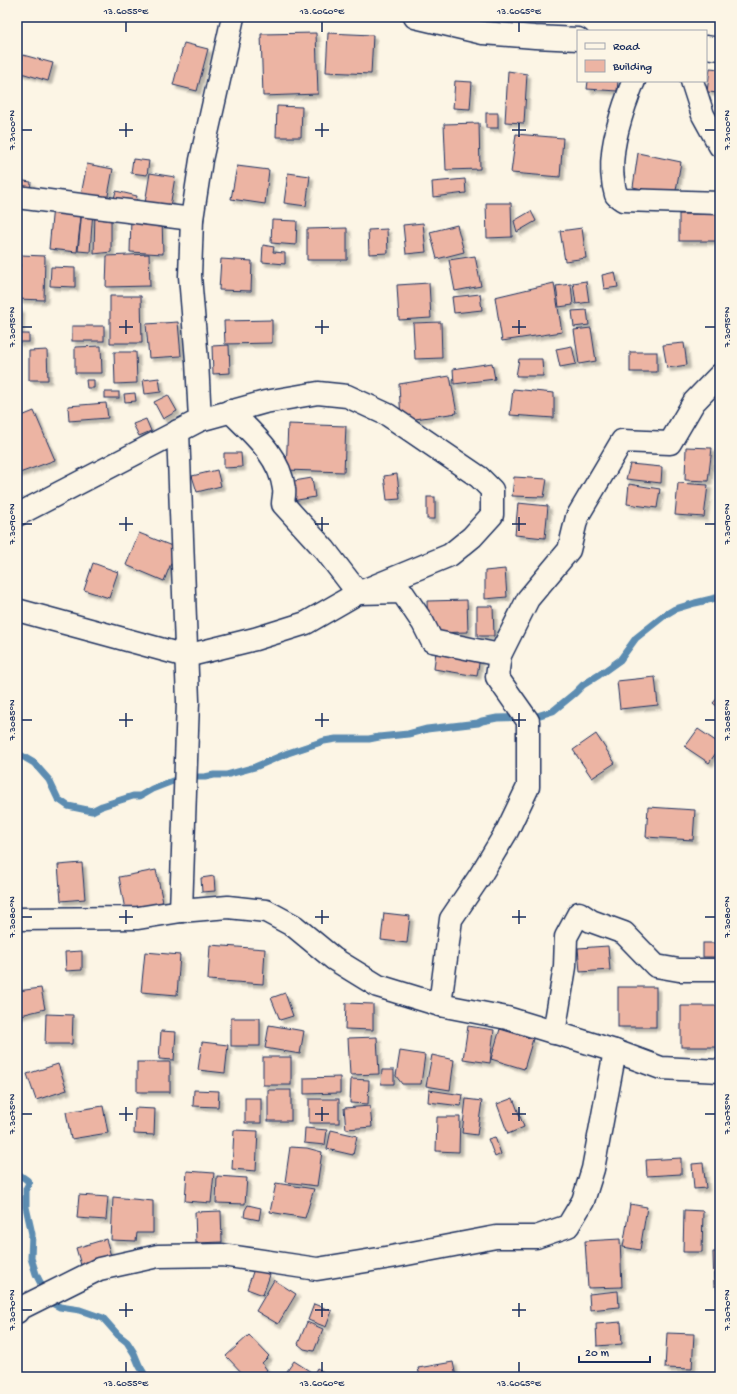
<svg xmlns="http://www.w3.org/2000/svg" width="737" height="1394" font-family="'Gochi Hand',sans-serif">
<defs>
<filter id="shadow"><feDropShadow dx="3.5" dy="3.5" stdDeviation="1" flood-color="#0004"/></filter>
</defs>
<rect width="100%" height="100%" fill="#fcf5e5"/>
<filter id="ink" filterUnits="userSpaceOnUse"><feTurbulence type="fractalNoise" baseFrequency=".025" numOctaves="2"/><feDisplacementMap in="SourceGraphic" scale="8" xChannelSelector="R" yChannelSelector="G"/><feConvolveMatrix kernelMatrix="1 2 1 2 8 2 1 2 1" color-interpolation-filters="sRGB"/></filter>
<g filter="url(#ink)">
<g fill="none" stroke-linecap="round" stroke-linejoin="round">
<g stroke="#5c8cb1" stroke-width="7">
<polyline points="17,753 34,763 49,780 58,799 68,806 92,811 102,806 133,796 140,796 152,789 183,777 205,777 214,775 226,775 255,767 288,753 324,741 336,739 369,739 379,737 408,734 427,729 478,723 482,721 497,718 534,717 553,711 575,693 583,685 599,675 620,660 636,638 665,615 675,609 695,603 720,597"/>
<polyline points="17,1173 27,1180 29,1183 26,1189 26,1207 32,1234 31,1258 36,1274 50,1302 60,1307 80,1310 103,1318 118,1335 127,1342 134,1353 139,1365 146,1377"/>
</g>
</g>
<g fill="#ecb4a3" stroke="#1b2f5e" filter="url(#shadow)">
<polygon points="316,33 318,94 263,96 261,34"/>
<polygon points="328,33 373,35 371,74 326,72"/>
<polygon points="184,43 208,49 197,91 173,85"/>
<polygon points="23,55 53,63 48,81 18,72"/>
<polygon points="710,68 720,69 720,93 707,92"/>
<polygon points="508,71 527,74 524,123 505,122"/>
<polygon points="455,81 472,82 470,109 453,108"/>
<polygon points="588,81 618,81 617,91 587,89"/>
<polygon points="277,106 302,107 301,137 276,137"/>
<rect x="486" y="113" width="12" height="15"/>
<polygon points="479,123 480,169 446,170 444,124"/>
<polygon points="516,134 563,138 560,177 511,173"/>
<polygon points="638,153 681,162 675,196 633,187"/>
<polygon points="133,159 149,161 147,175 131,173"/>
<polygon points="87,164 113,169 107,201 81,195"/>
<polygon points="237,166 269,170 265,204 231,199"/>
<polygon points="150,173 175,177 169,213 144,209"/>
<polygon points="288,173 310,176 306,206 284,203"/>
<polygon points="465,179 466,193 433,197 432,182"/>
<polygon points="17,180 31,182 30,191 17,189"/>
<polygon points="116,191 137,196 135,207 113,202"/>
<polygon points="486,203 511,203 512,237 487,238"/>
<polygon points="53,206 82,208 77,252 49,249"/>
<polygon points="82,210 93,210 90,252 78,251"/>
<polygon points="95,210 111,212 111,252 94,254"/>
<polygon points="531,211 536,221 517,232 514,221"/>
<rect x="679" y="214" width="41" height="27"/>
<polygon points="131,217 162,218 163,254 130,252"/>
<polygon points="272,220 297,221 296,245 271,243"/>
<polygon points="423,223 426,252 406,254 403,225"/>
<polygon points="457,225 464,252 437,259 430,232"/>
<polygon points="347,228 347,260 307,260 307,229"/>
<polygon points="582,228 586,258 565,261 560,231"/>
<polygon points="387,229 388,253 369,254 368,230"/>
<polygon points="263,245 274,247 273,252 285,253 285,264 262,262"/>
<polygon points="149,254 150,286 106,287 107,256"/>
<polygon points="21,255 45,256 44,300 17,299 17,267 20,267"/>
<polygon points="475,256 481,286 455,291 449,260"/>
<polygon points="221,259 252,261 251,291 219,290"/>
<polygon points="51,267 75,268 75,287 50,286"/>
<polygon points="615,272 618,287 604,289 602,275"/>
<polygon points="586,281 589,302 576,304 573,283"/>
<polygon points="429,283 431,318 399,320 397,285"/>
<polygon points="554,283 562,332 502,341 495,297"/>
<polygon points="571,284 573,305 559,307 556,286"/>
<polygon points="480,294 482,310 454,313 452,297"/>
<polygon points="110,296 141,296 142,343 110,343"/>
<polygon points="17,309 21,309 20,332 17,332"/>
<polygon points="587,310 589,325 574,327 572,311"/>
<polygon points="272,320 272,343 225,344 224,321"/>
<polygon points="178,322 181,356 149,358 146,324"/>
<polygon points="441,322 442,358 415,359 413,323"/>
<rect x="72" y="326" width="32" height="15"/>
<polygon points="591,328 596,361 579,364 574,330"/>
<rect x="17" y="334" width="12" height="8"/>
<polygon points="684,343 687,365 667,368 663,345"/>
<polygon points="229,345 230,373 213,374 212,346"/>
<polygon points="101,346 102,373 75,373 75,347"/>
<polygon points="572,346 576,364 560,367 556,349"/>
<polygon points="47,350 48,380 29,380 29,351"/>
<polygon points="114,352 136,352 137,383 115,384"/>
<rect x="630" y="352" width="27" height="20"/>
<polygon points="519,359 542,359 543,376 516,376"/>
<polygon points="492,363 495,379 454,384 453,369"/>
<polygon points="450,376 457,413 401,421 399,384"/>
<polygon points="159,378 161,392 145,394 143,380"/>
<polygon points="86,380 94,380 94,388 87,388"/>
<polygon points="513,389 554,393 554,418 510,415"/>
<rect x="105" y="392" width="14" height="6"/>
<polygon points="135,393 136,401 125,402 124,394"/>
<polygon points="168,395 177,411 163,419 154,402"/>
<polygon points="106,403 108,418 69,421 68,406"/>
<polygon points="34,411 55,460 17,474 17,418"/>
<polygon points="146,419 151,431 139,436 133,424"/>
<polygon points="288,424 346,426 344,472 286,470"/>
<polygon points="686,447 712,448 708,481 685,480"/>
<polygon points="224,453 241,453 242,467 224,468"/>
<polygon points="630,464 662,467 661,483 626,479"/>
<polygon points="217,470 221,486 197,492 192,476"/>
<polygon points="397,474 400,499 387,500 384,476"/>
<polygon points="514,477 547,479 544,497 512,496"/>
<polygon points="312,478 315,497 292,501 288,482"/>
<polygon points="678,483 708,485 704,517 675,515"/>
<polygon points="629,484 660,489 657,508 627,504"/>
<rect x="427" y="497" width="8" height="22"/>
<polygon points="518,503 548,506 545,538 515,535"/>
<polygon points="139,533 177,548 164,581 126,565"/>
<polygon points="93,563 118,572 109,598 84,590"/>
<polygon points="505,569 507,597 485,599 485,571"/>
<polygon points="467,600 468,632 428,633 427,601"/>
<polygon points="477,606 493,606 494,636 477,636"/>
<polygon points="436,651 480,657 477,676 434,669"/>
<polygon points="717,656 720,656 720,678 718,678"/>
<polygon points="655,677 658,705 620,709 617,681"/>
<polygon points="720,695 720,709 713,703"/>
<polygon points="698,729 720,744 720,747 709,763 685,747"/>
<polygon points="596,734 615,763 592,778 573,750"/>
<polygon points="648,807 695,810 693,840 646,837"/>
<polygon points="82,863 85,899 61,901 58,865"/>
<polygon points="156,870 163,902 125,910 119,877"/>
<polygon points="214,876 215,891 202,892 201,878"/>
<polygon points="384,913 410,916 407,943 381,940"/>
<rect x="703" y="943" width="17" height="14"/>
<polygon points="210,945 265,949 263,984 208,980"/>
<polygon points="608,946 610,970 580,972 578,948"/>
<polygon points="82,951 82,970 66,971 65,952"/>
<polygon points="145,952 180,955 177,995 141,992"/>
<rect x="618" y="987" width="38" height="40"/>
<polygon points="41,988 45,1009 17,1016 17,991"/>
<polygon points="285,993 293,1016 280,1020 271,998"/>
<polygon points="346,1003 373,1004 373,1030 345,1029"/>
<rect x="681" y="1006" width="39" height="41"/>
<polygon points="46,1014 73,1015 72,1044 45,1044"/>
<rect x="231" y="1018" width="29" height="28"/>
<polygon points="269,1025 304,1031 300,1054 265,1048"/>
<polygon points="468,1026 494,1030 490,1063 463,1059"/>
<polygon points="500,1029 533,1039 524,1069 491,1059"/>
<polygon points="161,1031 176,1032 174,1060 159,1059"/>
<polygon points="377,1037 379,1074 350,1075 348,1038"/>
<polygon points="202,1042 228,1045 225,1073 198,1070"/>
<polygon points="400,1051 425,1055 421,1084 402,1084 396,1076"/>
<polygon points="432,1055 454,1060 450,1090 426,1086"/>
<rect x="263" y="1057" width="28" height="28"/>
<rect x="137" y="1062" width="33" height="30"/>
<polygon points="58,1064 67,1090 36,1100 27,1074"/>
<polygon points="382,1070 394,1070 394,1084 381,1084"/>
<polygon points="340,1077 340,1093 304,1094 304,1078"/>
<polygon points="351,1079 369,1080 368,1104 350,1103"/>
<polygon points="194,1090 219,1091 218,1107 193,1106"/>
<rect x="268" y="1090" width="23" height="31"/>
<polygon points="429,1090 463,1095 461,1106 428,1102"/>
<rect x="245" y="1098" width="16" height="25"/>
<polygon points="513,1098 524,1127 508,1134 497,1104"/>
<rect x="309" y="1099" width="30" height="24"/>
<polygon points="466,1099 482,1101 477,1135 462,1133"/>
<polygon points="103,1106 108,1133 71,1139 66,1112"/>
<polygon points="370,1106 372,1127 346,1129 344,1108"/>
<polygon points="135,1108 155,1109 154,1135 134,1134"/>
<polygon points="437,1117 460,1117 459,1152 436,1151"/>
<polygon points="305,1128 327,1130 325,1145 304,1143"/>
<polygon points="234,1130 258,1131 256,1171 232,1169"/>
<polygon points="331,1130 357,1136 353,1155 327,1149"/>
<polygon points="495,1137 501,1154 495,1157 488,1139"/>
<polygon points="290,1147 307,1148 322,1152 317,1186 285,1182"/>
<polygon points="681,1158 681,1174 647,1176 646,1160"/>
<polygon points="703,1163 706,1188 694,1189 692,1164"/>
<polygon points="187,1171 214,1173 211,1203 185,1201"/>
<polygon points="217,1176 247,1178 245,1204 216,1203"/>
<polygon points="276,1183 314,1189 305,1218 270,1212"/>
<polygon points="79,1195 108,1197 106,1220 77,1218"/>
<polygon points="113,1197 153,1201 153,1233 137,1233 136,1241 111,1240"/>
<polygon points="630,1204 647,1207 640,1250 623,1247"/>
<polygon points="248,1205 261,1208 259,1220 244,1217 245,1210"/>
<polygon points="684,1210 703,1211 702,1252 683,1252"/>
<polygon points="221,1211 222,1242 196,1243 195,1212"/>
<polygon points="106,1239 113,1263 83,1272 76,1248"/>
<polygon points="620,1239 622,1287 588,1288 585,1241"/>
<polygon points="713,1252 720,1252 720,1286 714,1286"/>
<polygon points="254,1269 270,1275 263,1295 247,1289"/>
<polygon points="274,1280 296,1294 278,1324 256,1311"/>
<polygon points="618,1291 619,1307 590,1310 589,1294"/>
<polygon points="314,1304 332,1311 326,1327 308,1320"/>
<polygon points="307,1322 323,1329 314,1351 304,1349 298,1344"/>
<polygon points="621,1322 622,1344 597,1346 596,1324"/>
<polygon points="667,1333 694,1334 692,1369 665,1368"/>
<polygon points="249,1335 269,1356 262,1363 267,1370 260,1377 246,1377 226,1356"/>
<polygon points="294,1361 311,1372 308,1377 283,1377"/>
<polygon points="453,1362 456,1377 420,1377 418,1368"/>
<polygon points="317,1368 332,1377 312,1377"/>
</g>
<g fill="none" stroke-linecap="round" stroke-linejoin="round">
<g stroke="#1b2f5e" stroke-width="25">
<g id="minor">
<polyline points="415,17 483,33 535,37 578,39"/>
<polyline points="706,47 720,49"/>
<path d="M 634,81 C 630,88 628,97 625,104 C 615,134 607,165 616,195 L 623,200 L 720,203"/>
<polyline points="692,81 703,115 720,146"/>
<polyline points="17,197 192,219"/>
<path d="M 230,411 C 252,433 280,456 284,489 C 285,494 283,499 283,504 L 325,550 L 358,593 L 402,592 L 423,623 L 432,641 L 500,655"/>
<polyline points="178,431 188,701 181,911"/>
<polyline points="17,515 200,420 197,361 190,276 192,219 201,160 233,17"/>
<polyline points="17,610 186,656 255,639 306,623 358,593 450,555 472,537 492,515 492,490 479,477 388,415 347,396 318,393 265,402 200,420"/>
<polyline points="17,919 138,918 181,911 228,907 266,911 294,926 334,959 378,986 440,1005 507,1018 615,1051 661,1068 720,1071"/>
<polyline points="440,1005 451,919 480,876 507,831 528,787 528,721 497,677 500,655 528,599 569,550 577,517 622,441 670,443 694,402 720,375"/>
<polyline points="554,1033 565,967 566,937 579,913 591,921 624,933 656,966 679,970 720,970"/>
<polyline points="17,1312 19,1309 99,1269 158,1256 222,1255 317,1269 391,1257 496,1237 536,1237 568,1226 583,1201 593,1169 615,1051"/>
</g>
</g>
<use href="#minor" stroke="#fcf5e5" stroke-width="22"/>
</g>
</g>
<path fill="none" stroke="#1b2f5e" stroke-width="1.5" d="M 126,22 L 126,32M 322,22 L 322,32M 519,22 L 519,32M 126,123 L 126,137M 322,123 L 322,137M 519,123 L 519,137M 22,130 L 32,130M 119,130 L 133,130M 315,130 L 329,130M 512,130 L 526,130M 705,130 L 715,130M 126,320 L 126,334M 322,320 L 322,334M 519,320 L 519,334M 22,327 L 32,327M 119,327 L 133,327M 315,327 L 329,327M 512,327 L 526,327M 705,327 L 715,327M 126,517 L 126,531M 322,517 L 322,531M 519,517 L 519,531M 22,524 L 32,524M 119,524 L 133,524M 315,524 L 329,524M 512,524 L 526,524M 705,524 L 715,524M 126,713 L 126,727M 322,713 L 322,727M 519,713 L 519,727M 22,720 L 32,720M 119,720 L 133,720M 315,720 L 329,720M 512,720 L 526,720M 705,720 L 715,720M 126,910 L 126,924M 322,910 L 322,924M 519,910 L 519,924M 22,917 L 32,917M 119,917 L 133,917M 315,917 L 329,917M 512,917 L 526,917M 705,917 L 715,917M 126,1107 L 126,1121M 322,1107 L 322,1121M 519,1107 L 519,1121M 22,1114 L 32,1114M 119,1114 L 133,1114M 315,1114 L 329,1114M 512,1114 L 526,1114M 705,1114 L 715,1114M 126,1303 L 126,1317M 322,1303 L 322,1317M 519,1303 L 519,1317M 22,1310 L 32,1310M 119,1310 L 133,1310M 315,1310 L 329,1310M 512,1310 L 526,1310M 705,1310 L 715,1310M 126,1362 L 126,1372M 322,1362 L 322,1372M 519,1362 L 519,1372"/>
<rect width="737" height="1394" fill="none" stroke="#fcf5e5" stroke-width="44"/>
<rect x="577" y="30" width="130" height="52" fill="#fcf5e5" stroke="#a2a6af"/>
<rect x="585" y="43" width="20" height="6" fill="#fcf5e5" stroke="#a2a6af"/>
<text x="613" y="50" font-size="12" fill="#1b2f5e">Road</text>
<rect x="585" y="60" width="20" height="12" fill="#ecb4a3" stroke="#a2a6af"/>
<text x="613" y="70" font-size="12" fill="#1b2f5e">Building</text>
<path d="M579 1356v6h71v-6" fill="none" stroke="#1b2f5e" stroke-width="2"/>
<text x="585" y="1356" font-size="12" fill="#1b2f5e" stroke="#fcf5e5" stroke-width="3" paint-order="stroke">20 m</text>
<rect x="22" y="22" width="693" height="1350" fill="none" stroke="#1b2f5e" stroke-width="1.5"/>
<g font-size="10" text-anchor="middle" fill="#1b2f5e">
<text x="126" y="14">13.6055°E</text>
<text x="322" y="14">13.6060°E</text>
<text x="519" y="14">13.6065°E</text>
<text transform="translate(11 130) rotate(-90)" y="4">7.3100°N</text>
<text transform="translate(726 130) rotate(-90)" y="4">7.3100°N</text>
<text transform="translate(11 327) rotate(-90)" y="4">7.3095°N</text>
<text transform="translate(726 327) rotate(-90)" y="4">7.3095°N</text>
<text transform="translate(11 524) rotate(-90)" y="4">7.3090°N</text>
<text transform="translate(726 524) rotate(-90)" y="4">7.3090°N</text>
<text transform="translate(11 720) rotate(-90)" y="4">7.3085°N</text>
<text transform="translate(726 720) rotate(-90)" y="4">7.3085°N</text>
<text transform="translate(11 917) rotate(-90)" y="4">7.3080°N</text>
<text transform="translate(726 917) rotate(-90)" y="4">7.3080°N</text>
<text transform="translate(11 1114) rotate(-90)" y="4">7.3075°N</text>
<text transform="translate(726 1114) rotate(-90)" y="4">7.3075°N</text>
<text transform="translate(11 1310) rotate(-90)" y="4">7.3070°N</text>
<text transform="translate(726 1310) rotate(-90)" y="4">7.3070°N</text>
<text x="126" y="1386">13.6055°E</text>
<text x="322" y="1386">13.6060°E</text>
<text x="519" y="1386">13.6065°E</text>
</g>
</svg>
